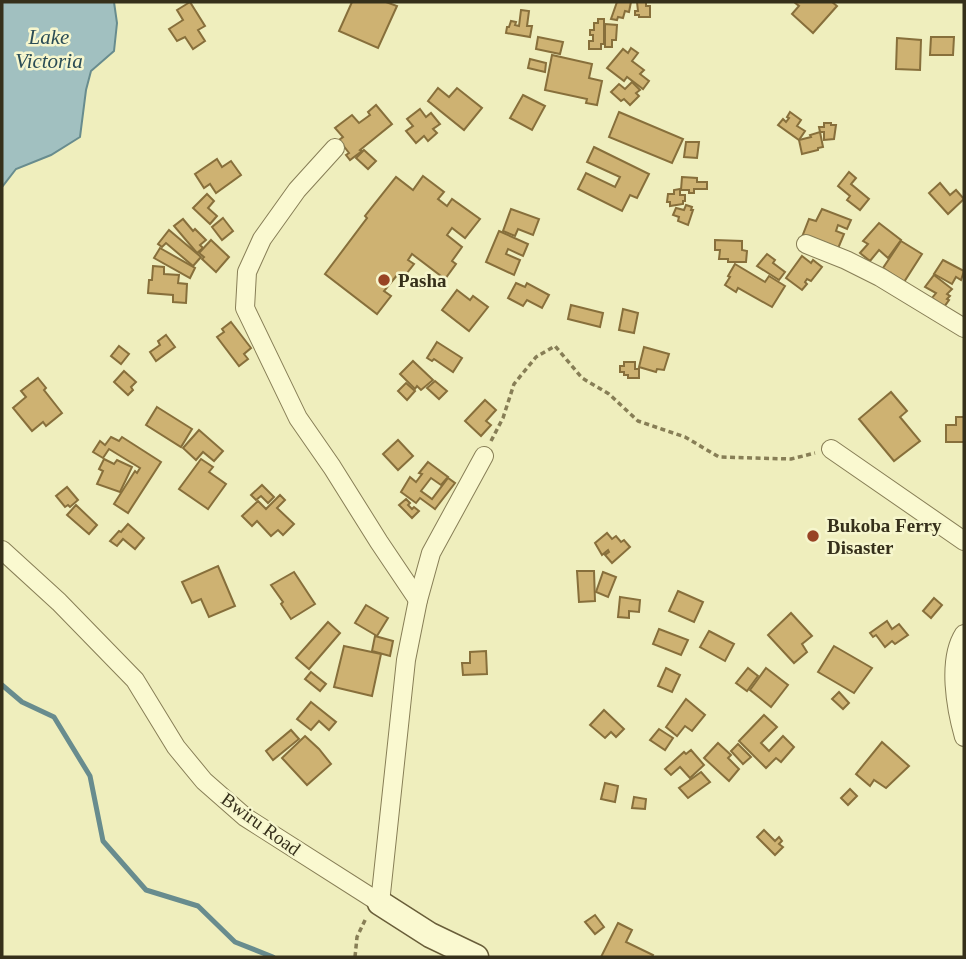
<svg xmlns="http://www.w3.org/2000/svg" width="966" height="959" font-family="'Times New Roman',serif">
<rect width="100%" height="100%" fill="#efeebd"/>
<polygon fill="#a1c0c0" stroke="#688c8e" stroke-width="2" points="2,2 114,2 117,23 114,51 91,71 86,90 80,137 51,155 16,169 2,187"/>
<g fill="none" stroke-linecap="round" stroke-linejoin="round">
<polyline stroke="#688c8e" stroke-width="5" points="2,685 22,702 54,717 90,776 103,841 146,890 198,906 235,942 273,957"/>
</g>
<g fill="#ceb272" stroke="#876f3b" stroke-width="2">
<polygon points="190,2 205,26 198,30 205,41 193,49 185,37 177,41 169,29 183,20 177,10"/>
<polygon points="352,2 386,2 397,6 378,48 339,31"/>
<polygon points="617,2 631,2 629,12 625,11 623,18 618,17 617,20 611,19"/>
<polygon points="637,2 646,2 646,6 650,6 650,17 639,17 639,15 635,15 635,11 638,11"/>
<polygon points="794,2 832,2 837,6 813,33 792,14 799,6"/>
<polygon points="521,10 529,11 527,26 532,26 530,37 506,33 507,27 509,27 511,21 516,22 515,25 519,26"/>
<polygon points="598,19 604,19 604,44 601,44 601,49 589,49 589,41 593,41 593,35 590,35 590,30 594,30 594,23 598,23"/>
<polygon points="605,24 617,25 616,40 612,40 612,47 605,47"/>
<polygon points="538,37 563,42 560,54 536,49"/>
<polygon points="931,37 954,37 953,55 930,55"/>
<polygon points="897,38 921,40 920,70 896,69"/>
<polygon points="631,48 638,53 632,61 644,70 640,74 649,81 643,89 627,77 624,81 607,68 623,49 628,53"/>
<polygon points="552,55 592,64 589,78 602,81 597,105 586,103 587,99 545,90"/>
<polygon points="530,59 546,63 545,72 528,68"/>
<polygon points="632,82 640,90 636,93 639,96 630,105 624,99 621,101 611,92 619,84 625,89"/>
<polygon points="438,88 449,97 457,88 482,108 464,130 428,101"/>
<polygon points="523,95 545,106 532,130 510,118"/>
<polygon points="376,105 392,124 360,150 362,151 350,160 346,155 349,153 339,140 343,137 335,128 352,115 359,123 370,115 368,112"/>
<polygon points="420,109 426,117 431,113 440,124 433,129 437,133 428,141 424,136 416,143 406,131 413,126 407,119"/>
<polygon points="619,112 683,139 672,163 609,137"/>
<polygon points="790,112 801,120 797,126 805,131 799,140 778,125 783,119 786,122 789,118 787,117"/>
<polygon points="824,123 831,123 831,125 836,125 834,139 824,140 824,132 820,132 819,127 824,127"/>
<polygon points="820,132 823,147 818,148 818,150 802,154 799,140 811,137 810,135"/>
<polygon points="686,142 699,142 697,158 684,157"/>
<polygon points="594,147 649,174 637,198 630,195 622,211 578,189 586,173 615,187 620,177 587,162"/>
<polygon points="364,150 376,161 368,169 356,158"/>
<polygon points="217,159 222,167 231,161 241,175 216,193 210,184 204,188 195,174"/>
<polygon points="849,172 856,178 851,184 869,199 860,210 847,200 850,196 838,186"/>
<polygon points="423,176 444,192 438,199 447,206 452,199 480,219 465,238 452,228 447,235 462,247 452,261 456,264 445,279 412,254 408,260 414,264 403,278 398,274 384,291 391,296 377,314 325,274 367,218 365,216 396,177 413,190"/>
<polygon points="682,177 697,178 697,182 707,182 707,189 694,189 694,193 689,193 689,190 681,190"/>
<polygon points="940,183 950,195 956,190 964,199 948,214 929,193"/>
<polygon points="680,189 680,195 685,195 685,201 683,201 683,204 670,206 670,202 667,202 668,194 674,194 674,190"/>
<polygon points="207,194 214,201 208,208 217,216 210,224 193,208"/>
<polygon points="686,205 692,207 691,210 693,210 688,225 678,221 679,217 673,215 676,208 684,210"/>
<polygon points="511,209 539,219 533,235 518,229 515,236 503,231"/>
<polygon points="822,209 851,220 847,229 838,225 836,231 844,234 837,251 802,237 809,219 816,221"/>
<polygon points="223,218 233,231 222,240 212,227"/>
<polygon points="183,219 193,231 195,229 206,240 200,245 203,248 197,253 174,226"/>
<polygon points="879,223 901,240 888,258 879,250 870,261 860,253 868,244 863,241"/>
<polygon points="169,230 201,257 193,266 166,243 162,247 158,244"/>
<polygon points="499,231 528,244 523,256 508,249 506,254 520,260 514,275 486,262"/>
<polygon points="211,240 229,257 216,272 202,259 204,257 199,253"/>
<polygon points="715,240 742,241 742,250 747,251 746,262 728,262 728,259 719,259 720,250 715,250"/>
<polygon points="901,241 922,254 904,282 883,268"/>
<polygon points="160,248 195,268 190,278 154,258"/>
<polygon points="767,254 775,260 773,263 785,272 779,280 757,266"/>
<polygon points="802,256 811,263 813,260 822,267 811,281 807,279 805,282 807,284 802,290 786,278"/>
<polygon points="943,260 964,271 961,280 956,277 952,284 934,274"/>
<polygon points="735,264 765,282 769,276 785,286 772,307 738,288 736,292 725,285 730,277 728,276"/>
<polygon points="153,266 164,267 164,274 179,275 178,283 187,284 186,303 173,302 173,295 148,293 149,280 152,280"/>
<polygon points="934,275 952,289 947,294 950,296 947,299 949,300 944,307 932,298 936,293 925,287"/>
<polygon points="516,283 525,287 527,283 549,295 542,308 527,300 523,306 508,298"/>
<polygon points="457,290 470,300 473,296 488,307 469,331 442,310"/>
<polygon points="571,305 603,313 600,327 568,319"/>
<polygon points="623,309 638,313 634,333 619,330"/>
<polygon points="231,322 251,348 244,354 248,359 239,366 217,337 224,332 222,329"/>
<polygon points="166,335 175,347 156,361 150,352 160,345 158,341"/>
<polygon points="437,342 462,358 453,372 434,359 432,361 427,358"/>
<polygon points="119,346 129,354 121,364 111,356"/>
<polygon points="644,347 669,354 664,370 657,369 656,372 639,367"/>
<polygon points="413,361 433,380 421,390 417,386 415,389 400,374"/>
<polygon points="624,362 635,362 635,369 639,369 639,378 628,378 628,375 624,375 624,372 620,372 620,366 624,366"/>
<polygon points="124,371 136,382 131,387 133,390 128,395 114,382"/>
<polygon points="38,378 46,388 44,390 62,413 46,426 43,422 32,431 13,408 26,397 21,391"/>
<polygon points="435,381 447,391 439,399 427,388"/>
<polygon points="406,383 415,391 407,400 398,391"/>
<polygon points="891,392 907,411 900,417 920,441 894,461 859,419"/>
<polygon points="485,400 496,410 486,421 491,425 481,436 465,421"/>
<polygon points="157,407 192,429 181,447 146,425"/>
<polygon points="956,417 964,417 964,442 946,442 946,425 956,425"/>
<polygon points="199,430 223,451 214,461 203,452 196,460 183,448"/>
<polygon points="111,437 119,441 122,437 161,462 128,513 114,504 135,471 137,473 140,468 109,449 103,458 93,452 100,441 105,445"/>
<polygon points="398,440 413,456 398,470 383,454"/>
<polygon points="104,459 114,464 117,460 132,467 120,492 97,484 103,471 99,469"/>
<polygon points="201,459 213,467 209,472 226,484 208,509 179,489"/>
<polygon points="428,462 448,477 441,485 431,478 421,491 432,499 448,478 455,483 435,509 420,498 416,503 401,492 410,477 416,482 422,474 419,473"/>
<polygon points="262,485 274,497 268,503 261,496 256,500 251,495"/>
<polygon points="67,487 78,500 70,507 68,505 65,507 56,496"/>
<polygon points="280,495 285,500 277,508 294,524 283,535 278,530 271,536 257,521 252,526 242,516 258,501 266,509"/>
<polygon points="406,499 410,503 408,505 412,509 414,507 419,511 412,518 399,505"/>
<polygon points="76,505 97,525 89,534 67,515"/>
<polygon points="128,524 144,538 135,549 123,539 117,546 110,541 119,531 121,532"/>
<polygon points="607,533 612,539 616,536 621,542 624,540 630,547 612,563 605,555 609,552 608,550 602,555 595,543"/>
<polygon points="218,566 235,606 209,617 201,599 192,603 182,582"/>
<polygon points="577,571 594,571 595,601 579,602"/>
<polygon points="294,572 315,604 291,619 281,604 283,602 271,585"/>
<polygon points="603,572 616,577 608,597 596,592"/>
<polygon points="678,591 703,602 694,622 669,611"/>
<polygon points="620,597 640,600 639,612 629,611 629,618 618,617"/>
<polygon points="934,598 942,605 931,618 923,611"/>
<polygon points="366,605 388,618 377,636 355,623"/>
<polygon points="791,613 812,636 802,644 807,652 794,663 768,635"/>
<polygon points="887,621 892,629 899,624 908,635 895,644 892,641 885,647 876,635 873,637 870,633"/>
<polygon points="328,622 340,633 309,669 296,658"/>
<polygon points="659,629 688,640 681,655 653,644"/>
<polygon points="709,631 734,644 725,661 700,647"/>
<polygon points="375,636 393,641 390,656 372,651"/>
<polygon points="344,646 381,654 372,696 334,687"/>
<polygon points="834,646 872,668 854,693 818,672"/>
<polygon points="486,651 487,674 463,675 462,663 470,663 470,652"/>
<polygon points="666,668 680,675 672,692 658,686"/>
<polygon points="748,668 758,676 747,691 736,683"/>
<polygon points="766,668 788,685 771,707 750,690"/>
<polygon points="311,672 326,684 320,691 305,679"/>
<polygon points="839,692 849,703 843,709 832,699"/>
<polygon points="686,699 705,715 692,731 685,726 677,736 666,727"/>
<polygon points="311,702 336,722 329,730 319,721 311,730 297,719"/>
<polygon points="604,710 624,729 616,737 611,732 605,738 590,725"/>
<polygon points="764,715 777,727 761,743 769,751 783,736 794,747 781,762 776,758 766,768 739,741"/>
<polygon points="659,729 673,738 665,750 650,740"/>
<polygon points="291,730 299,739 273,760 266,751"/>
<polygon points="305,736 319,749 331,764 307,785 282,758"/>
<polygon points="882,742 909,766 886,788 874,780 870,786 856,774"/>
<polygon points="718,743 731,755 728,758 739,769 729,781 704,758"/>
<polygon points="738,744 751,757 743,764 731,751"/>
<polygon points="691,750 704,765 690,778 680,767 671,775 665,769 684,752 686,754"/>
<polygon points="701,772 710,782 688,798 679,788"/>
<polygon points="605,783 618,786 615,802 601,799"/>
<polygon points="850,789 857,796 848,805 841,798"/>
<polygon points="634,797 646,799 645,809 632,808"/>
<polygon points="764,830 775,841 779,837 782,841 779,844 783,847 775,855 757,837"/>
<polygon points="595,915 604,927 595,934 585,922"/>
<polygon points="618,923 632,930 626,942 653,955 652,957 601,957"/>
</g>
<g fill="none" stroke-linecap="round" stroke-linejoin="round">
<g stroke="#877e56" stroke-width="20">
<g id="street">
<polyline points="335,148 297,190 262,239 247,272 245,308 298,418 332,467 379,542 418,600"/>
<polyline points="806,244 846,260 880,277 964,328"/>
<polyline points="831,449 964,541"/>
<polyline points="2,550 59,602 135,680 176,747 204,781 245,817 380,903 406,660 418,600 431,553 484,456"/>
<path d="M 964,634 C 947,660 956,709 964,737"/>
</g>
</g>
<g stroke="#695e39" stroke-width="27">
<polyline id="secondary" points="380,903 430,935 476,957"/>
</g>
<g stroke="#877e56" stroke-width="3.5" stroke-dasharray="5 3.5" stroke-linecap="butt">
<polyline points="491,441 503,418 514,384 536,357 555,346 582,378 609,394 638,421 685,437 719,457 791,459 815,453"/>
<polyline points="355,957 357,937 366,918"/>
</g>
<use href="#street" stroke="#faf9d0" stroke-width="18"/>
<use href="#secondary" stroke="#faf9d0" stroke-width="24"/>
</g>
<g fill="#984424" stroke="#f6f6cd" stroke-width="2.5">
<circle cx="384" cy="280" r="7"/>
<circle cx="813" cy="536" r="7"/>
</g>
<g text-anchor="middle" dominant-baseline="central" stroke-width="5" stroke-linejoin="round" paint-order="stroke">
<g font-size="19" font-weight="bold" fill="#36301b" stroke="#f6f6cd" text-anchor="start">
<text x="398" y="280">Pasha</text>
<text x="827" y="525">Bukoba Ferry<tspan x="827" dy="22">Disaster</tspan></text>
</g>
<g font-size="19" fill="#36301b" stroke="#f6f6cd">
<text transform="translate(261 824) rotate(36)">Bwiru Road</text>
</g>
<g font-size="21" font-style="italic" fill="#2a4c56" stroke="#f6f6cd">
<text x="49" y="37">Lake<tspan x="49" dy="24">Victoria</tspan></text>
</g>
</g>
<rect width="966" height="959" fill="none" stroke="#36301b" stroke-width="7"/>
</svg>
